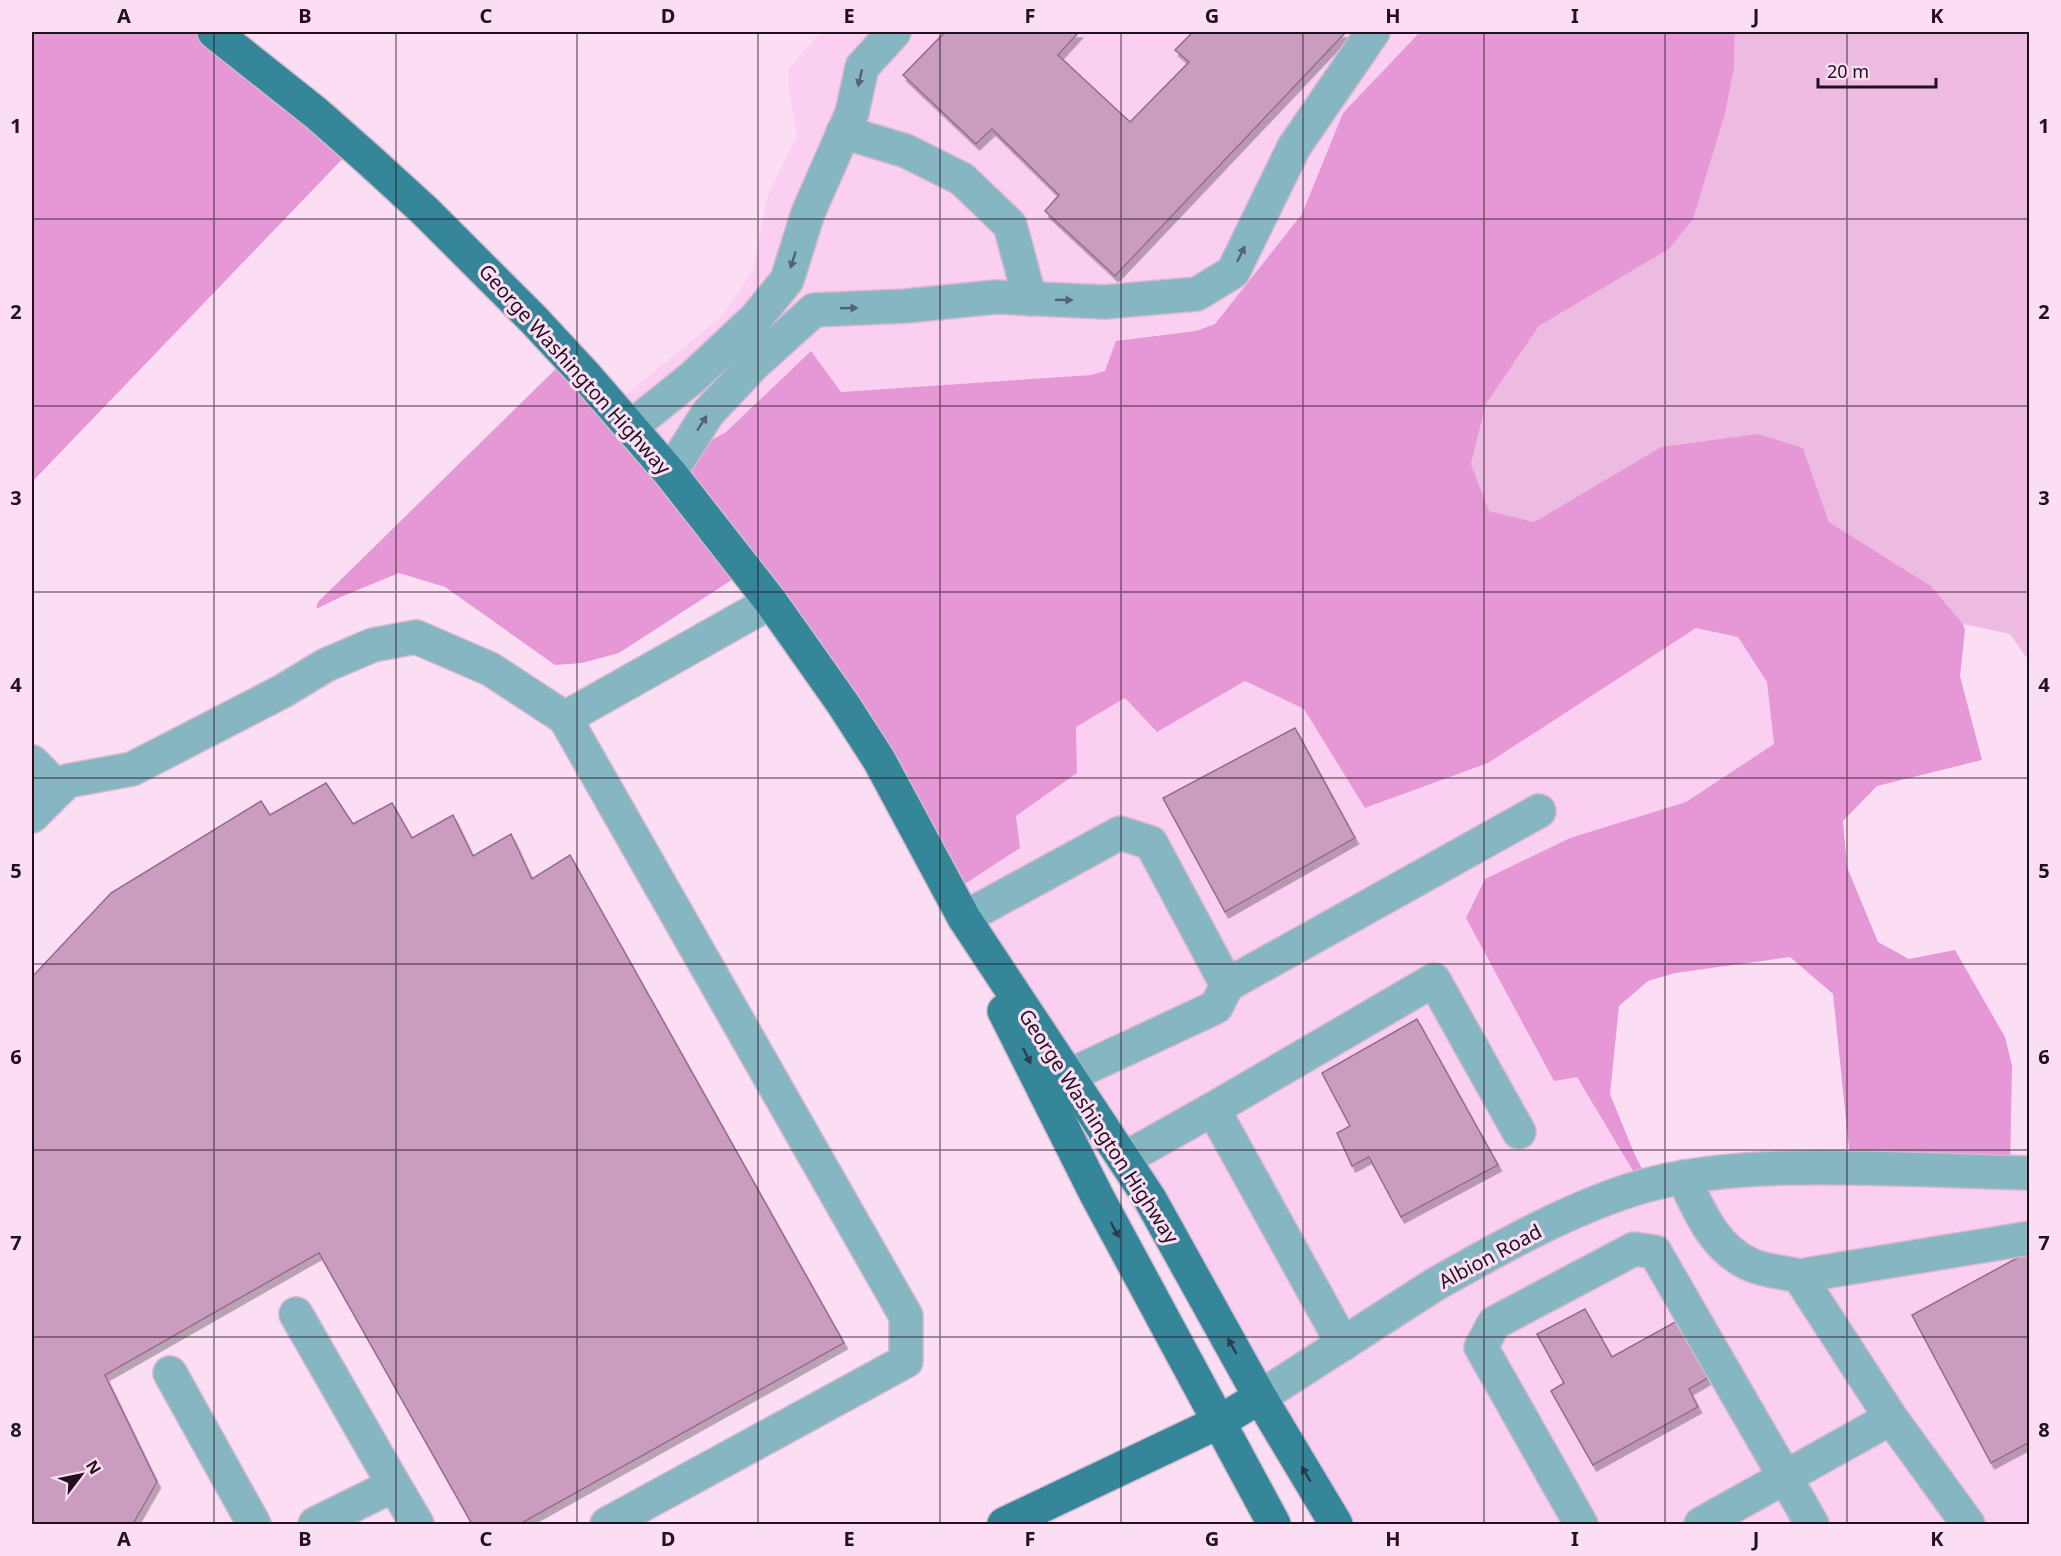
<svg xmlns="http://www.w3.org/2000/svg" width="2061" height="1556" font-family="'Noto Sans',sans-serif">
<defs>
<filter id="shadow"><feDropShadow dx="3.5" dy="6" stdDeviation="0" flood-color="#0004"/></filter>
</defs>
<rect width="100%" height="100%" fill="#fcdef4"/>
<g fill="#fbcff1">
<polygon points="821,32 1420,32 1343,113 1303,214 1215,324 1105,371 1091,375 841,392 811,351 726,432 663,467 617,402 724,314 753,270 768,195 797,136 788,84 789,68"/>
<polygon points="1696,628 1739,637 1767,682 1774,744 1686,802 1570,838 1577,1077 1639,1181 2029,1175 2029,1524 1318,1524 957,906 954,891 1019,848 1016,816 1077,773 1076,727 1125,698 1157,732 1245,681 1304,709 1366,808 1488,763"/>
</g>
<polygon fill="#edbbe2" points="1735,32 2029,32 2029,661 2010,634 1963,624 1931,586 1829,522 1803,448 1661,447 1534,522 1489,511 1471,464 1486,404 1539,326 1669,249 1734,68"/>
<g fill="#e598d5">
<polygon points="32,32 225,32 353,148 32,482"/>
<polygon points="1420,32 1735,32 1734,68 1725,113 1693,219 1669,249 1539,326 1486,404 1471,464 1489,511 1534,522 1661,447 1758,434 1803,448 1829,522 1931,586 1963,624 1965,630 1960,676 1982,760 1877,786 1843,821 1847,867 1878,942 1909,959 1955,950 2005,1037 2012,1066 2010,1172 1850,1158 1833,994 1790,957 1675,973 1648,981 1619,1006 1610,1094 1634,1153 1650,1184 1639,1181 1577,1077 1554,1081 1466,918 1485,879 1570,838 1686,802 1774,744 1767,682 1738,637 1696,628 1488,763 1365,808 1304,709 1245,681 1157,732 1125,698 1076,727 1077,773 1016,816 1020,848 954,891 744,572 619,653 582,663 555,665 445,587 399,573 343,596 316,609 318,602 569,356 663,467 726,432 811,351 841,392 1091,375 1105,371 1116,341 1196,331 1215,324 1302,214 1343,113"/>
</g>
<g fill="#ca9cbf" stroke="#966b8d" stroke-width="1.5" filter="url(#shadow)">
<polygon points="945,32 1079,32 1058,55 1130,122 1189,62 1175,50 1193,32 1346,32 1115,276 1045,211 1059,195 992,129 976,144 903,75"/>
<polygon points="1295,728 1355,838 1225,912 1163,798"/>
<polygon points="326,783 353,824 392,803 412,838 453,815 473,856 511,834 532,879 570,855 844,1343 520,1524 472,1524 319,1253 105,1375 157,1482 133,1524 32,1524 32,977 111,893 261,801 270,815"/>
<polygon points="1417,1019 1498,1165 1401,1217 1369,1157 1352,1166 1337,1133 1350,1126 1322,1073"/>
<polygon points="2030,1251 2030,1442 1991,1463 1912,1315"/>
<polygon points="1585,1309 1612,1357 1677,1321 1708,1378 1689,1389 1698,1407 1593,1465 1551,1391 1564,1383 1537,1334"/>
</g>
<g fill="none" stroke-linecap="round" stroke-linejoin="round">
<g stroke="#d5b9cd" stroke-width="36">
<g id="minor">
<polyline points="843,132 906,151 962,179 1010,225 1030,299"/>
<polyline points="631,427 693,377 756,318 787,280 808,213 852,113 862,67 894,32"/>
<polyline points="670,473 708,413 753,365 814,310 906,306 996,297 1105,302 1197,294 1233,272 1294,147 1373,32"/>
<polyline points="565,718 906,1316 906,1361 607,1524"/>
<polyline points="32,762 59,789"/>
<polyline points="32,816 67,781 132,769 283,691 326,665 373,645 416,637 490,669 565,718 771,602"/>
<polyline points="964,918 1120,833 1151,843 1227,985 1216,1007 1068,1076"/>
<polyline points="1227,985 1539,811"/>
<polyline points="1213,1109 1434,980 1519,1132"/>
<polyline points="1124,1159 1213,1109 1343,1344"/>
<path d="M 1683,1177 C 1699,1210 1713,1247 1749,1264 C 1763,1271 1783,1272 1799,1276 L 1891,1418 L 1968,1524"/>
<polyline points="1799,1276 2030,1238"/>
<polyline points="296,1314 394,1485"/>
<polyline points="170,1373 254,1524"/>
<path d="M 1260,1397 L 1434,1285 C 1498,1249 1573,1206 1644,1186 C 1690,1173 1740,1169 1788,1168 C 1869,1166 1949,1171 2030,1173"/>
<polyline points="315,1524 394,1485 417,1524"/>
<polyline points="1581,1524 1481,1347 1494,1323 1634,1249 1655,1252 1812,1524"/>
<polyline points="1701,1524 1891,1418"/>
</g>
</g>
<g stroke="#d5b9cd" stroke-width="36">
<g id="major">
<polyline points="214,32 316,113 367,158 425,211 533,319 586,376 670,473 771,602 843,704 879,760 964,918 1150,1199 1260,1397 1336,1524"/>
<polyline points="1004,1011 1097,1196 1274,1524"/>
<polyline points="1004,1524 1219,1422 1260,1397"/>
</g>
</g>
<use href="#minor" stroke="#85b6c2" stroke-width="33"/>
<use href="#major" stroke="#358698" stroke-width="33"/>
</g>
<defs><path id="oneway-solid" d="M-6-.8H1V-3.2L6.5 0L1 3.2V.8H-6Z" transform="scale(1.5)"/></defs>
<g fill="#536370">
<use href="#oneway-solid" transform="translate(860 78) rotate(103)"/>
<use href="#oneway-solid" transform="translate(1241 254) rotate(-64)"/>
<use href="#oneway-solid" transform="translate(793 260) rotate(107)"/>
<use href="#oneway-solid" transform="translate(1064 300) rotate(2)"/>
<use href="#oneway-solid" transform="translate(849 308) rotate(-2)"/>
<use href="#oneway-solid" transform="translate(702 423) rotate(-57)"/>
</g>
<g fill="#293f4e">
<use href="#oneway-solid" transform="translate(1027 1056) rotate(64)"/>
<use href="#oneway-solid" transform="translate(1115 1230) rotate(62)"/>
<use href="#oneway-solid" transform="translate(1232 1346) rotate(-119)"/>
<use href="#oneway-solid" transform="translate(1306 1474) rotate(-121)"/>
</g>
<path fill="none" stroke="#21101d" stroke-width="1.5" stroke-opacity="0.55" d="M 214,32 L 214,1524M 396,32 L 396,1524M 577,32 L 577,1524M 758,32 L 758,1524M 940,32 L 940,1524M 1121,32 L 1121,1524M 1303,32 L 1303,1524M 1484,32 L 1484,1524M 1665,32 L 1665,1524M 1847,32 L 1847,1524M 32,219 L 2030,219M 32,406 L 2030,406M 32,592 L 2030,592M 32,778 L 2030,778M 32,964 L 2030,964M 32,1150 L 2030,1150M 32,1337 L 2030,1337"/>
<g text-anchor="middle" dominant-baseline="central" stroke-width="6" stroke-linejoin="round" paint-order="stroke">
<g font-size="20" fill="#21101d" stroke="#fcdef4">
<text transform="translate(575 369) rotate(48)">George Washington Highway</text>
<text transform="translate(1099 1126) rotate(57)">George Washington Highway</text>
<text transform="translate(1490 1256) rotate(-28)">Albion Road</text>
</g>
</g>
<rect width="2061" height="1556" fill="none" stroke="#fcdef4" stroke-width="66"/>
<g transform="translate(81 1475) rotate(58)" stroke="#fcdef4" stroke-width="4.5" paint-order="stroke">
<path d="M0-4.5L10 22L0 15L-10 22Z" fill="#21101d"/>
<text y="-9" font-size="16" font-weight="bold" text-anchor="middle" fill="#21101d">N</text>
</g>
<path d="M1818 78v9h118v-9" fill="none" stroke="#21101d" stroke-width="3"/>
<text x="1827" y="78" font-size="18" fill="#21101d" stroke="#fcdef4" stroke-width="4.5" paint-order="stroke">20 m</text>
<rect x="33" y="33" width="1995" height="1490" fill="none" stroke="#21101d" stroke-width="2"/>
<g font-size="20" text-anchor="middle" font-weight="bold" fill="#21101d">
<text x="124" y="23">A</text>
<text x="305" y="23">B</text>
<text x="486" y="23">C</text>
<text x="668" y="23">D</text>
<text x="849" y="23">E</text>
<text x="1030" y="23">F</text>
<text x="1212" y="23">G</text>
<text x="1393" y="23">H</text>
<text x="1575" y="23">I</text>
<text x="1756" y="23">J</text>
<text x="1937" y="23">K</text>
<text x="16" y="133">1</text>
<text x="2044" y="133">1</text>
<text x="16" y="319">2</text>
<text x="2044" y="319">2</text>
<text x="16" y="505">3</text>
<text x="2044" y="505">3</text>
<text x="16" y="692">4</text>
<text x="2044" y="692">4</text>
<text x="16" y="878">5</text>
<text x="2044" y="878">5</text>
<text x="16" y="1064">6</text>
<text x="2044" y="1064">6</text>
<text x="16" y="1250">7</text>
<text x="2044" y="1250">7</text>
<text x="16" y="1437">8</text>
<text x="2044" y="1437">8</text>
<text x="124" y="1546">A</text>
<text x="305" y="1546">B</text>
<text x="486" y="1546">C</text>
<text x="668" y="1546">D</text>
<text x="849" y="1546">E</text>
<text x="1030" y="1546">F</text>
<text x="1212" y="1546">G</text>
<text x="1393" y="1546">H</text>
<text x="1575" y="1546">I</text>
<text x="1756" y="1546">J</text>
<text x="1937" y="1546">K</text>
</g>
</svg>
